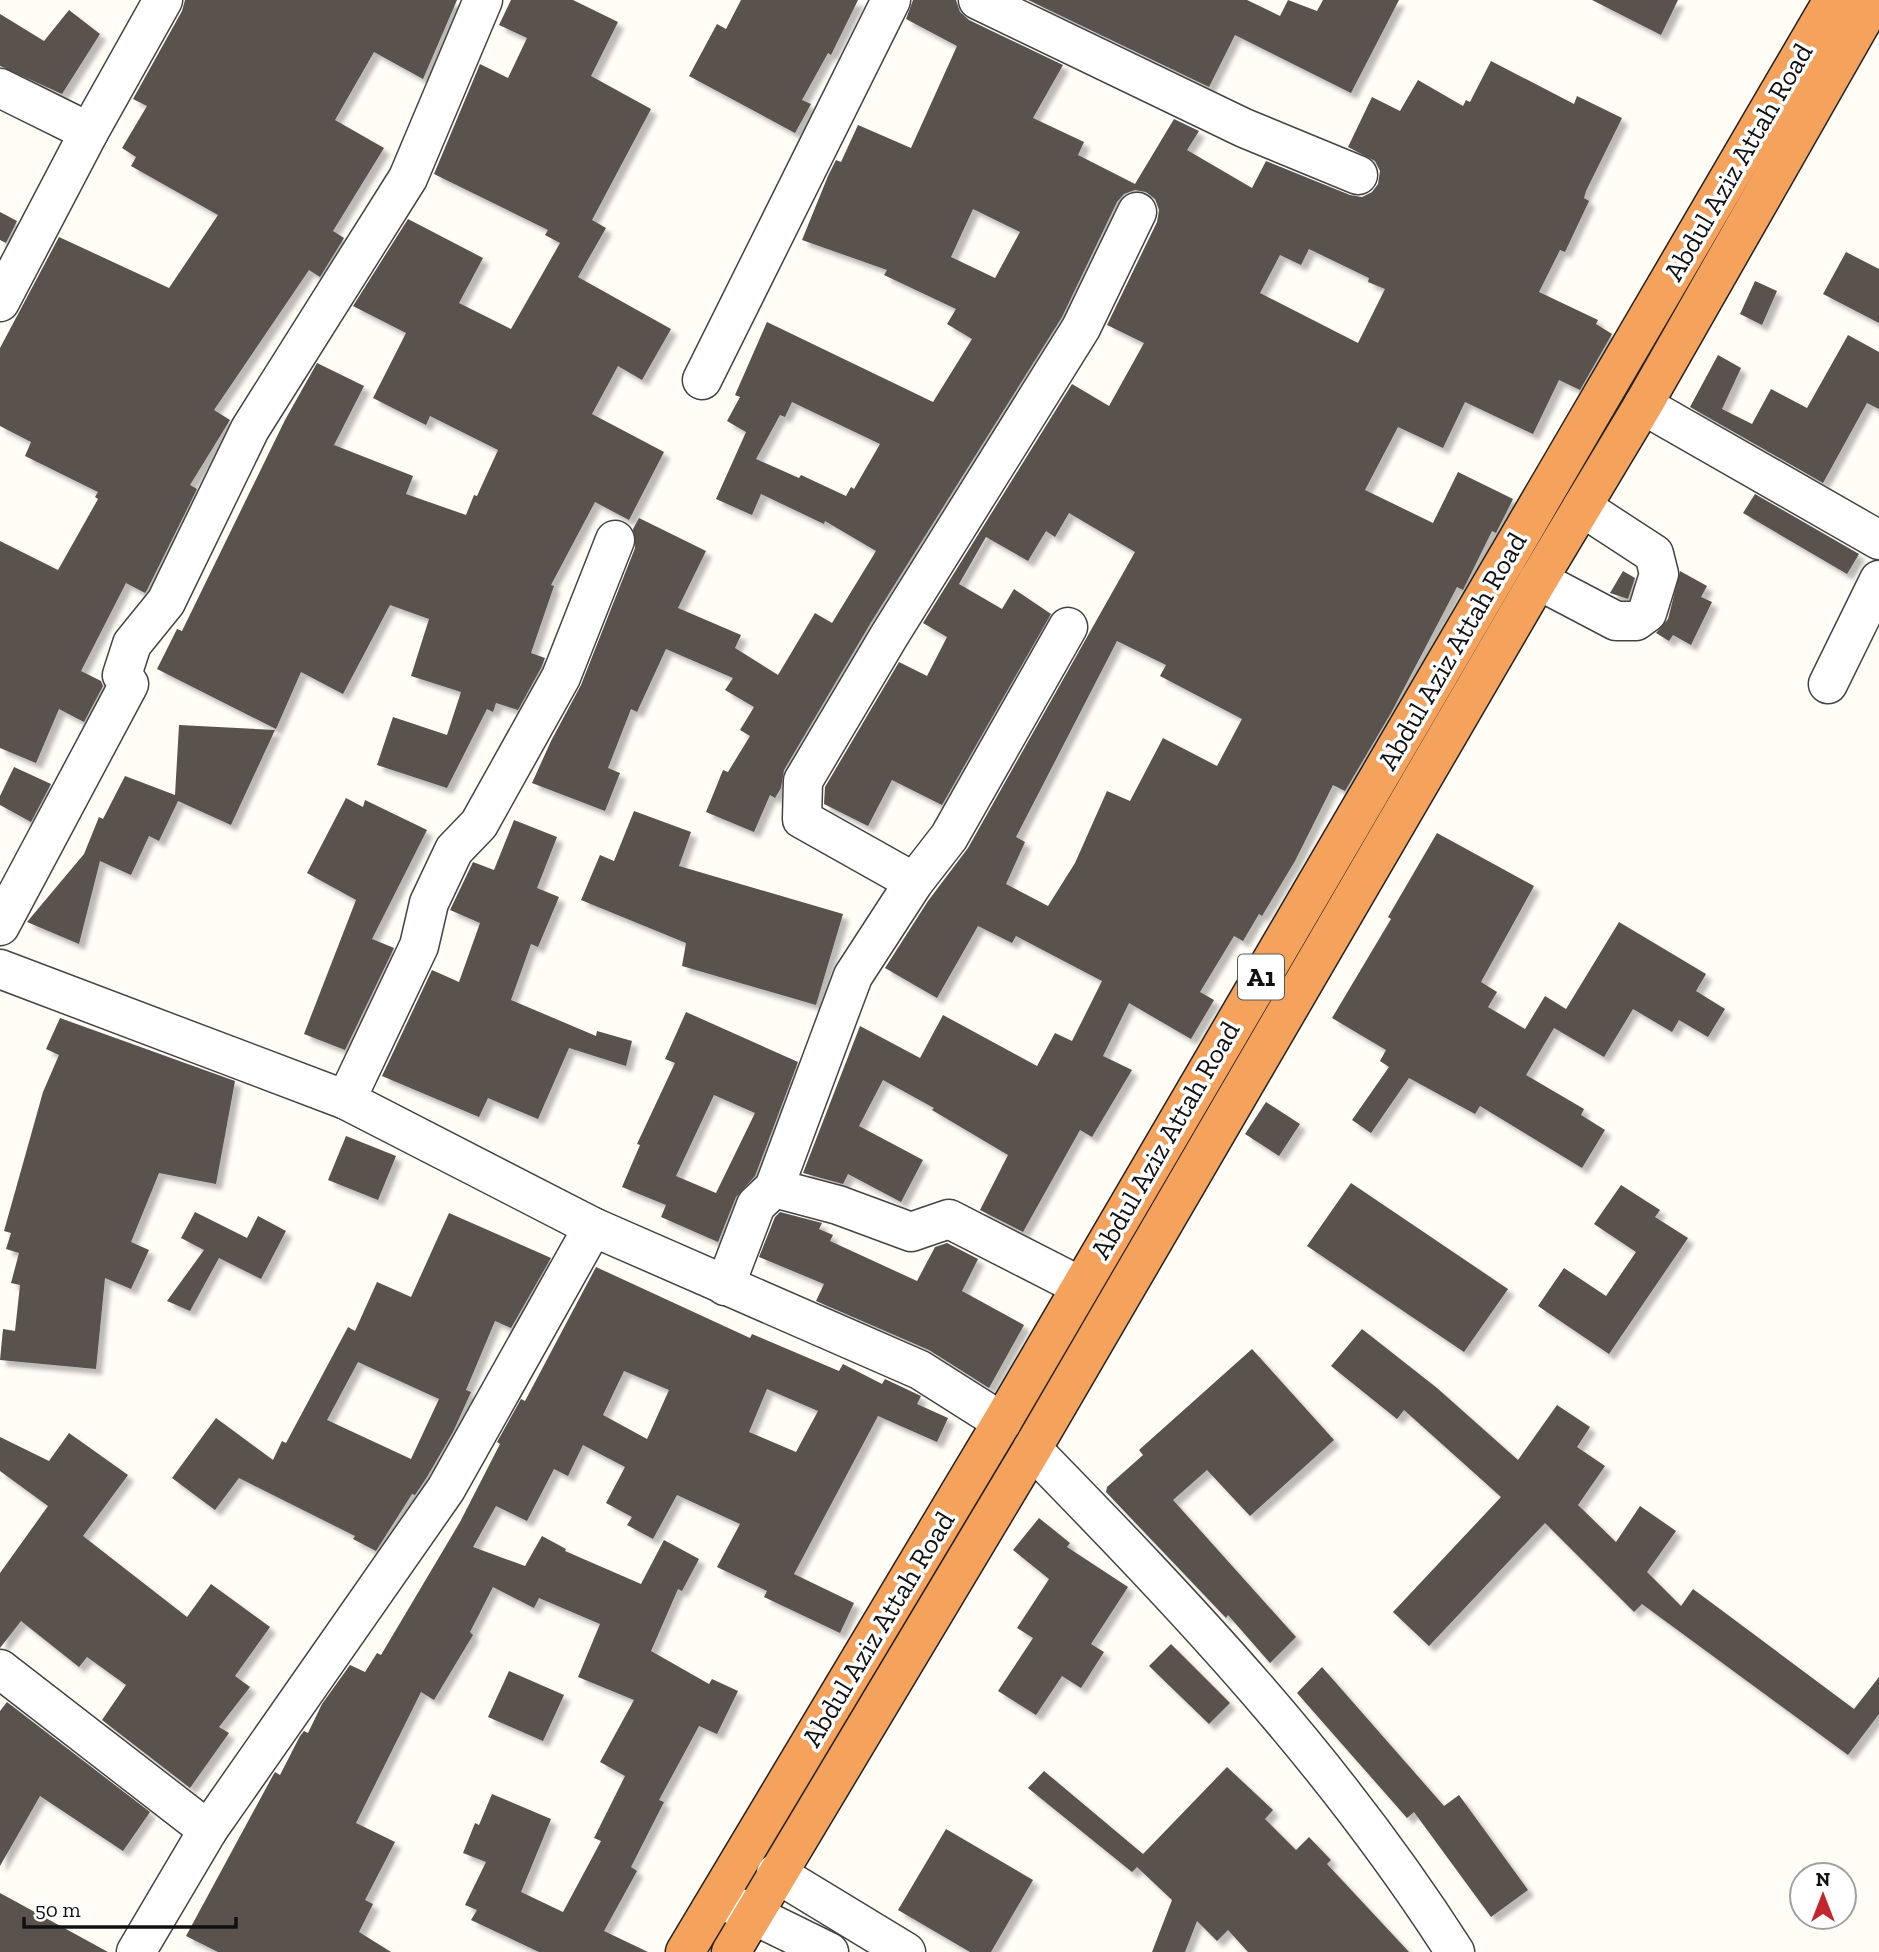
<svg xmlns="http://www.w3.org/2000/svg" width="1879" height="1952" font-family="'Zilla Slab',serif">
<defs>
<filter id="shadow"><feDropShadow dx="6" dy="6" stdDeviation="2" flood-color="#0004"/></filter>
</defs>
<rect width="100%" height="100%" fill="#fffdf5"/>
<g fill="#5a524d" fill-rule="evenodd" filter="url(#shadow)">
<polygon points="185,0 457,0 423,79 374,52 335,120 384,148 333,231 344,238 320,277 309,270 214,410 230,420 190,485 197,489 147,590 145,593 126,583 81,671 101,681 103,686 84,722 59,709 36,763 0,748 0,541 58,570 98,499 95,497 98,492 25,456 31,442 0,426 0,348 59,237 169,288 218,215 131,166 136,157 122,148 147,106 133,99 182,11"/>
<polygon points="511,0 573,0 618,22 591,76 651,109 592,220 606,228 578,277 671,329 642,380 618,366 592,414 664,452 629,520 595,502 551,585 554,586 531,653 545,658 541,668 518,710 496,703 493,712 487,709 447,788 377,765 393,717 447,735 461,692 411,676 429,619 390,605 343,694 301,672 276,729 157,669 177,629 182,631 285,420 317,363 364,386 334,445 413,476 406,494 466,515 474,495 477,496 498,450 430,416 426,425 373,398 406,333 353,306 408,219 483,258 459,303 511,329 560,243 545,235 548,230 434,174 480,64 508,78 527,38 499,25"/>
<polygon points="741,0 858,0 831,55 828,53 802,100 811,104 795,133 689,76 717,24 726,29"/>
<path d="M 913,0 L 956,0 L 960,12 L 969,20 L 1063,65 L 1033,118 L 1084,142 L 1078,155 L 1135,184 L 1174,119 L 1199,131 L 1187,150 L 1252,188 L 1266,161 L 1350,195 L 1362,197 L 1372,192 L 1378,184 L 1380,171 L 1375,161 L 1348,147 L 1372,97 L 1400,111 L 1418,80 L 1463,106 L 1466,100 L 1470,102 L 1491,61 L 1574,104 L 1577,96 L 1622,118 L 1586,191 L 1584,198 L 1589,201 L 1565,252 L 1560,250 L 1539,292 L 1598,320 L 1596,324 L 1612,334 L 1580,390 L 1559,380 L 1533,434 L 1465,402 L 1443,448 L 1398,427 L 1365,490 L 1433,523 L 1458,472 L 1513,499 L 1496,533 L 1492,531 L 1463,590 L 1457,587 L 1391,713 L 1345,791 L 1333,785 L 1295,861 L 1262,916 L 1259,914 L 1243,941 L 1234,936 L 1200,992 L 1214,1000 L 1191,1039 L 1129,1003 L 1103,1056 L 1132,1070 L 1092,1137 L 1080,1130 L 1023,1232 L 980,1210 L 1008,1155 L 932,1110 L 934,1108 L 883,1080 L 859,1126 L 923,1160 L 901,1202 L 848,1174 L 843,1184 L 803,1173 L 860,1026 L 920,1058 L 943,1015 L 1037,1066 L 1055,1033 L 1072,1041 L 1102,981 L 1016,936 L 1012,943 L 978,926 L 937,998 L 885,968 L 928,901 L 968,848 L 1135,552 L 1069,513 L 1055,537 L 1046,531 L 1028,561 L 986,537 L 959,584 L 1002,609 L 1014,589 L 1051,614 L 942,805 L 892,780 L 868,826 L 824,804 L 825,787 L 899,662 L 927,676 L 947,637 L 923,623 L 1072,384 L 1109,406 L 1144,343 L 1107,325 L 1157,222 L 1159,210 L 1155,199 L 1146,192 L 1135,190 L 1124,194 L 1117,202 L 1062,317 L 870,624 L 784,770 L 781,788 L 775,798 L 770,795 L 754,832 L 706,812 L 723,770 L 728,772 L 750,736 L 740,730 L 754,707 L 725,690 L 733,678 L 666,649 L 637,712 L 631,709 L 608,768 L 620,773 L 605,811 L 532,783 L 551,741 L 581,685 L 635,548 L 633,529 L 639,518 L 706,551 L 678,608 L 741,635 L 735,648 L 778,675 L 815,613 L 832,623 L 876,551 L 825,521 L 824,524 L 761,494 L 752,515 L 716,499 L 746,432 L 727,421 L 740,397 L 735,395 L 767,322 L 933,402 L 972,339 L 947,324 L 956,309 L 884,275 L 887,270 L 802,240 L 828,176 L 836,160 L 841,162 L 858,125 L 911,148 L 957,46 L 906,19 ZM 973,209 L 1020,232 L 995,278 L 951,257 ZM 1309,249 L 1369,278 L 1368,282 L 1385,289 L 1358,343 L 1260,293 L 1280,255 L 1301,265 ZM 792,402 L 880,444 L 854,489 L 851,487 L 846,496 L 801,475 L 799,478 L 756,459 L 780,415 L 785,417 ZM 1117,641 L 1166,665 L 1160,676 L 1242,719 L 1217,766 L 1163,738 L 1130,801 L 1107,791 L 1075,863 L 1048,906 L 1006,884 L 1025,842 L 1016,837 Z"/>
<polygon points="1028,0 1247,0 1280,16 1288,0 1317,11 1323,0 1399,0 1351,93 1235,35 1209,87"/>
<polygon points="1592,0 1678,0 1661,35"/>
<polygon points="69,10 100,34 62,94 0,66 0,14 44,41"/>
<polygon points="0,212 17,221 6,243 0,240"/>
<polygon points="1846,252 1879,269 1879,323 1823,294"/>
<polygon points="1755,281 1777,291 1762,325 1740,314"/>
<polygon points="1848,335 1879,352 1879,409 1867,403 1823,483 1690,407 1718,355 1741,368 1722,409 1752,424 1771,389 1807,408"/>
<polygon points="1755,494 1859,554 1847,574 1743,513"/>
<polygon points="1623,571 1635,578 1628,599 1610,593"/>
<polygon points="1680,571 1707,586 1701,597 1712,602 1691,645 1673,635 1669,641 1656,633 1668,619"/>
<polygon points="179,725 275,730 231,825 178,801 159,841 149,836 131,875 100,861 79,944 27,922 84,854 99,817 103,819 125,776 175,795"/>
<polygon points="14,767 51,784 31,822 0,805 0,796"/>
<polygon points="346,798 363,807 365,800 427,830 372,939 394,948 345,1050 304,1034 356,900 307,873"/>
<polygon points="634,811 691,832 679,866 843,914 816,1005 682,966 686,943 581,900 600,855 614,861"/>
<polygon points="514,820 557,837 537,888 559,897 538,947 531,944 511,1000 596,1036 597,1031 632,1041 626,1066 569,1048 538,1119 488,1098 479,1117 382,1076 432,970 459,982 480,923 450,910 473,862 494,870"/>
<polygon points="1437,833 1534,886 1481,982 1497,992 1488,1007 1525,1029 1545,996 1566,1009 1619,922 1706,974 1696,991 1725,1009 1708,1037 1679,1020 1672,1032 1633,1009 1604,1057 1554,1028 1526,1075 1584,1109 1581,1115 1605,1130 1582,1168 1480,1106 1475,1114 1409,1078 1371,1133 1352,1120 1389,1067 1380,1061 1386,1050 1332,1018 1391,919 1388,917"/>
<path d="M 686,1012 L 798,1062 L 755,1176 L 736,1197 L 718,1242 L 661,1217 L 666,1205 L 622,1187 L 640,1145 L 637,1144 L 675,1063 L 665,1059 ZM 714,1095 L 755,1113 L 716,1193 L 676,1176 Z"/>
<polygon points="60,1018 235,1081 216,1184 159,1173 131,1242 149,1250 131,1289 105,1278 96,1369 0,1360 3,1329 15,1331 20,1285 11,1283 19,1253 6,1249 11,1233 4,1231 43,1092 59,1055 46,1049"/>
<polygon points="1266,1102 1300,1124 1279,1156 1245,1134"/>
<polygon points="346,1136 396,1156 378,1200 328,1180"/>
<polygon points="1351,1183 1508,1289 1464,1352 1307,1246"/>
<polygon points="1621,1185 1660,1210 1655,1217 1688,1238 1609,1354 1538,1306 1564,1268 1606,1296 1636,1252 1594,1224"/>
<polygon points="195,1212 247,1238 258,1216 286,1231 261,1279 219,1258 190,1311 167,1301 204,1250 181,1238"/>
<polygon points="780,1212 822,1223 819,1229 833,1235 830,1241 917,1281 935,1247 947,1243 978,1259 962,1291 1024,1325 989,1388 929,1350 816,1301 824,1284 759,1257 775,1217"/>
<path d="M 449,1213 L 551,1258 L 511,1328 L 495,1321 L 466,1390 L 471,1392 L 453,1432 L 427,1477 L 415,1495 L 412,1494 L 376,1551 L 353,1539 L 355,1536 L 239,1478 L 215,1510 L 172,1478 L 216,1418 L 273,1460 L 282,1441 L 286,1443 L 348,1327 L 355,1331 L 377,1282 L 411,1297 ZM 358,1362 L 439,1399 L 411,1459 L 327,1420 Z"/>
<path d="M 596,1267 L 750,1338 L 752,1334 L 839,1371 L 843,1364 L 882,1384 L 885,1379 L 921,1396 L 917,1404 L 948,1418 L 937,1442 L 878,1416 L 794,1574 L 854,1603 L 840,1633 L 764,1597 L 767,1591 L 717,1567 L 740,1524 L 677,1495 L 653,1539 L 627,1525 L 632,1517 L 606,1503 L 625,1467 L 583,1445 L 568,1476 L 554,1469 L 527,1521 L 496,1506 L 473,1547 L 525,1566 L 542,1536 L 566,1549 L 565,1551 L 641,1584 L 664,1540 L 699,1559 L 682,1591 L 678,1589 L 651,1651 L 709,1684 L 712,1679 L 738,1691 L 717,1734 L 699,1726 L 659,1800 L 664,1802 L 631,1867 L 637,1871 L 604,1931 L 648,1952 L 539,1952 L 471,1920 L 477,1910 L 465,1905 L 486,1862 L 463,1853 L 475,1823 L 479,1825 L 492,1794 L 551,1819 L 521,1892 L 563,1912 L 601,1841 L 594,1838 L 625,1776 L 600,1762 L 634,1700 L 578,1677 L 600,1624 L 539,1598 L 534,1608 L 493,1587 L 470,1632 L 473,1635 L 434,1700 L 421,1692 L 356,1823 L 395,1842 L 365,1900 L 373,1904 L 359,1932 L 391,1952 L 218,1952 L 186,1936 L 271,1779 L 275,1772 L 280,1775 L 300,1736 L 304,1731 L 308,1733 L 322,1704 L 350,1665 L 365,1672 L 377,1653 L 381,1655 L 460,1522 L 500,1444 L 497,1442 L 521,1399 L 525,1401 ZM 624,1371 L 669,1390 L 647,1439 L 603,1415 ZM 767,1389 L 818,1411 L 796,1452 L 749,1432 Z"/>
<polygon points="1362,1329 1437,1388 1518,1460 1557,1405 1590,1427 1577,1447 1605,1466 1578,1505 1616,1542 1640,1506 1676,1531 1647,1572 1681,1606 1693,1589 1854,1709 1879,1677 1879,1714 1848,1755 1642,1604 1634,1612 1545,1523 1429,1646 1393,1612 1501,1497 1404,1410 1397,1419 1331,1366"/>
<polygon points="1252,1349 1334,1440 1250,1516 1207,1470 1173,1500 1296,1637 1270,1663 1228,1615 1226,1618 1106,1492 1107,1487 1143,1455 1139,1450"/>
<polygon points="69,1433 128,1475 83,1536 187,1617 211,1584 270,1627 235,1676 250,1687 219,1727 229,1733 190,1788 102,1720 126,1685 87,1657 79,1667 21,1621 0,1648 0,1573 48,1506 0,1471 0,1437 49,1461"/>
<polygon points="1039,1518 1070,1543 1067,1547 1128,1587 1091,1644 1104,1652 1081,1688 1062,1676 1036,1715 998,1691 1033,1638 1017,1628 1049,1579 1013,1550"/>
<polygon points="1171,1644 1230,1703 1209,1724 1149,1666"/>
<polygon points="1322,1667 1444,1806 1459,1795 1528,1890 1491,1917 1414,1812 1407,1818 1297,1693"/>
<polygon points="509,1671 564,1695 543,1741 488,1717"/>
<polygon points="7,1702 150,1812 123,1851 40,1796 0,1866 0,1711"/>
<polygon points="1227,1767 1273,1810 1265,1819 1296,1850 1309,1837 1331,1860 1327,1864 1409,1952 1248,1952 1228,1930 1217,1941 1197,1921 1185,1952 1152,1952 1172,1900 1137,1867 1132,1872 1028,1788 1044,1771 1143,1854"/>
<polygon points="946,1829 1033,1880 991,1952 970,1952 898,1910"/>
<polygon points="0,1893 108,1952 0,1952"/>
</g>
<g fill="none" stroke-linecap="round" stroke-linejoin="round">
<g stroke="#444" stroke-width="41">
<g id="minor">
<polyline points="978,0 1244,128 1358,175"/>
<polyline points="0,88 89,132"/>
<polyline points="0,302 89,132 163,0"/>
<polyline points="702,380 891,0"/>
<polyline points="1643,405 1879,540"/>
<polyline points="1538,580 1616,621 1636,621 1647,613 1659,574 1654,554 1582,507"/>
<polyline points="1828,684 1879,580"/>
<polyline points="914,882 802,819 803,781 889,636 1081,328 1137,212"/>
<polyline points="0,926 129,684 122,675 132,644 166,602 250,429 408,178 483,0"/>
<polyline points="0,969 346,1100 593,1227 920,1370 1002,1422"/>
<polyline points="346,1100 419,946 429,903 454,850 479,824 561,677 615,540"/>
<polyline points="774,1188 838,1205 911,1232 949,1219 1080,1286"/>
<polyline points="725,1286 756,1205 774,1188 853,976 914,882 949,837 1068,627"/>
<path d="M 1032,1449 C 1189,1610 1333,1761 1455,1952"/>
<polyline points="0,1669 208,1830"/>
<polyline points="776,1873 906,1952"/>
<polyline points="723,1900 829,1952"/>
<polyline points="136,1952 208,1830 446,1489 593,1227"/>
</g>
</g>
<g stroke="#222" stroke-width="41">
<g id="highway">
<polyline points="685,1952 1002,1422 1833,0"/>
<polyline points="731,1952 1032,1449 1538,580 1643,405 1874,0"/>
</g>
</g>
<use href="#minor" stroke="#fff" stroke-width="38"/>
<use href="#highway" stroke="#f5a25d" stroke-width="38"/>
</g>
<g text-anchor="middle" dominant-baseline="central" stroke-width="7" stroke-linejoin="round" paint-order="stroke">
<rect fill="#fff" stroke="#585858" stroke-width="2" x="1238" y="954.5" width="46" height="45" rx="5"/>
<g font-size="26" font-weight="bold" fill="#111">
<text x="1261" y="977">A1</text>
</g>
<g font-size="28" fill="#111" stroke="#fff">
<text transform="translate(1738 162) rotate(-60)">Abdul Aziz Attah Road</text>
<text transform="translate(1452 651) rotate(-60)">Abdul Aziz Attah Road</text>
<text transform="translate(1165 1140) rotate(-60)">Abdul Aziz Attah Road</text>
<text transform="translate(878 1629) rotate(-59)">Abdul Aziz Attah Road</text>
</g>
</g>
<g transform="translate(1823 1896)"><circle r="33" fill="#ffffff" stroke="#a0a0a0" stroke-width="2"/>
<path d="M0-5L12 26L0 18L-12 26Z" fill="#c4262e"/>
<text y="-10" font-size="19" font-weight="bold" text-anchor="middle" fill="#111111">N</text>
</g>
<path d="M24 1917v10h212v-10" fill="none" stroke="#111111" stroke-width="3.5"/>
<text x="35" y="1917" font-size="21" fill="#111111" stroke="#ffffff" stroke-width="5" paint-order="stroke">50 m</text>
</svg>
